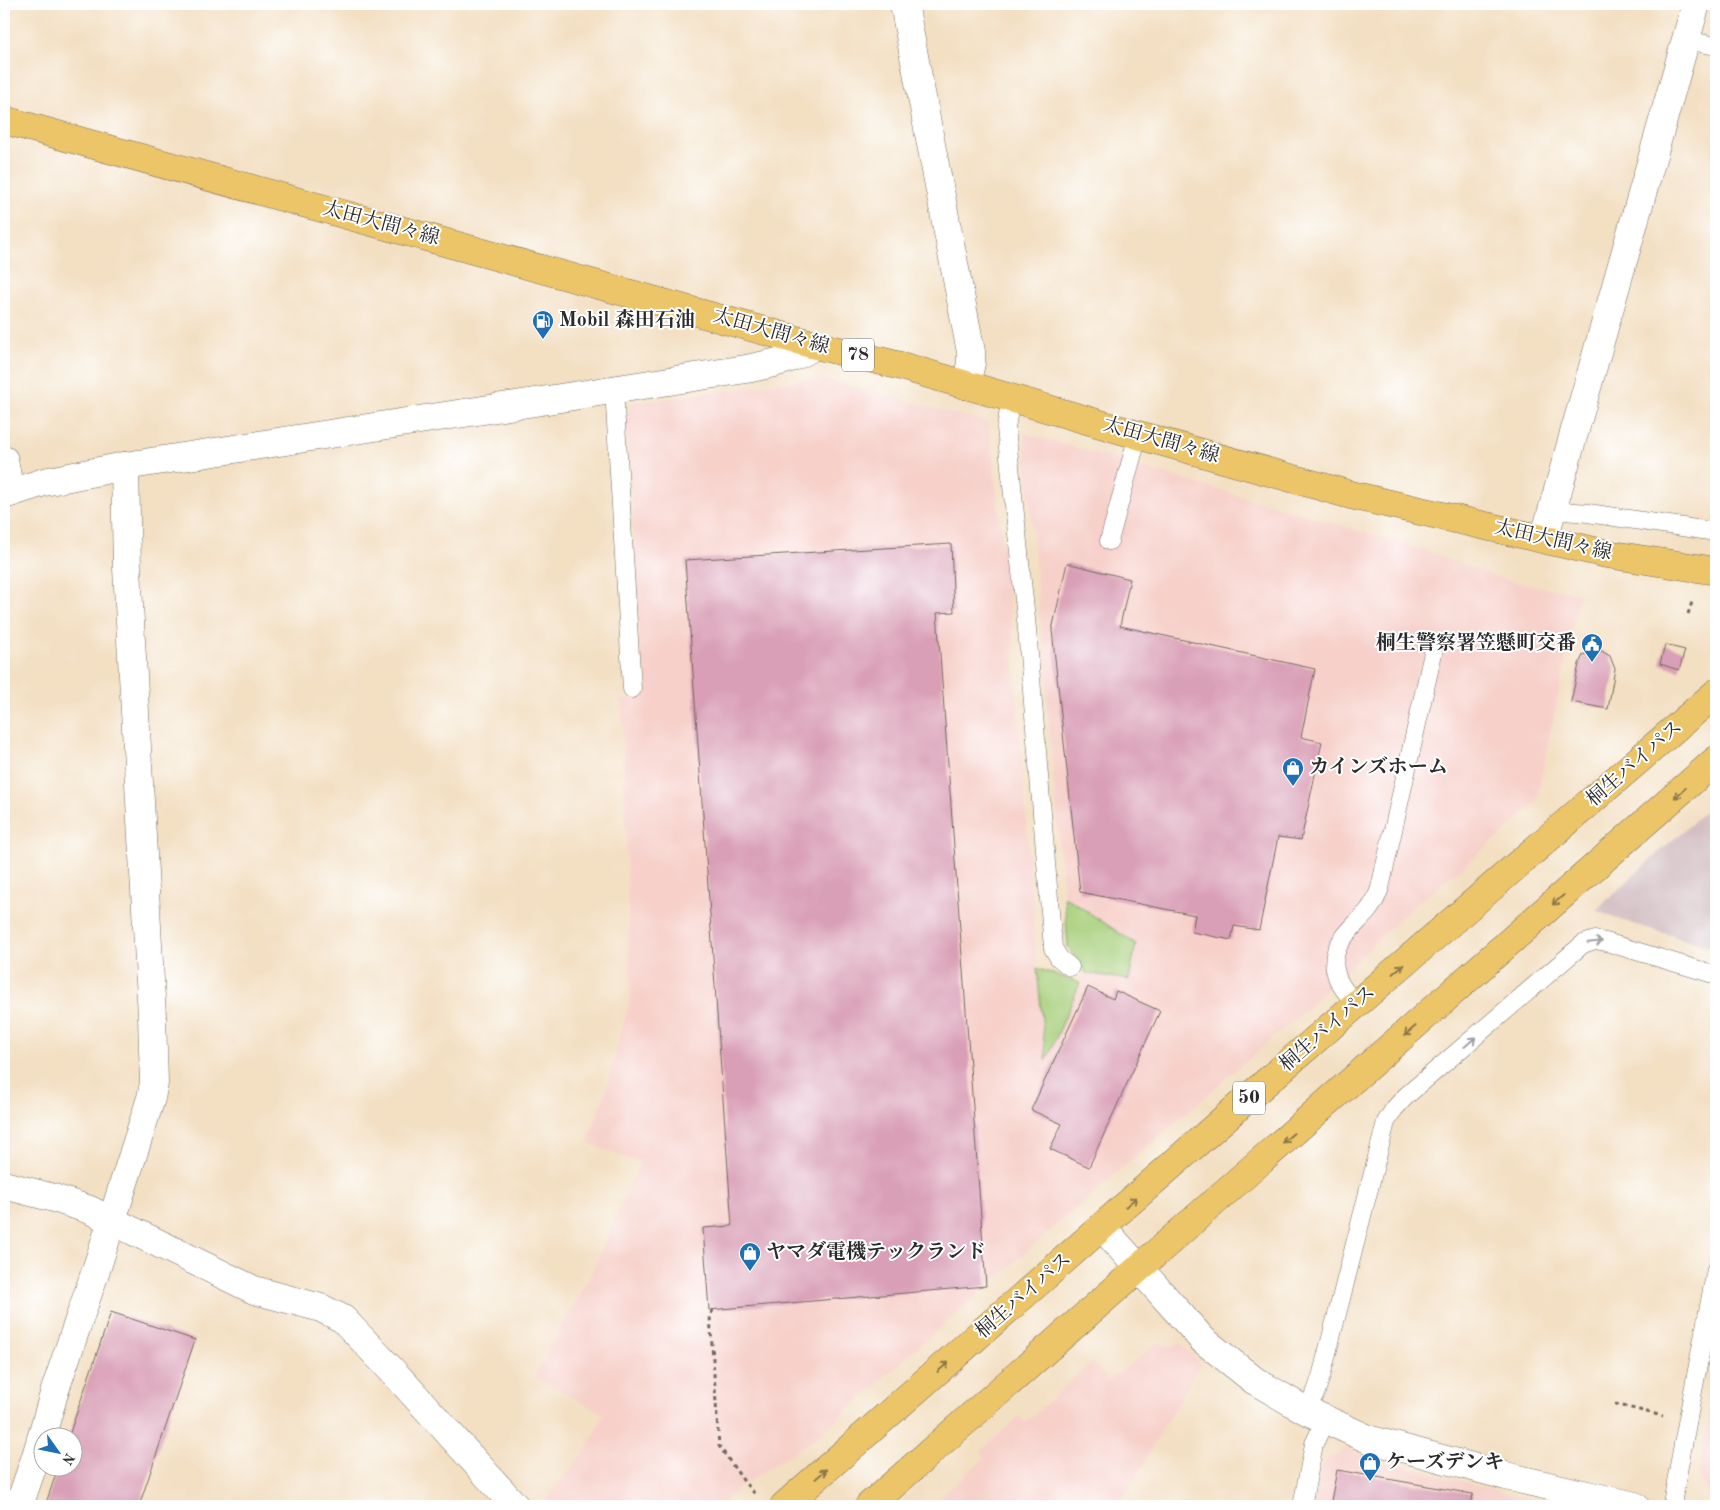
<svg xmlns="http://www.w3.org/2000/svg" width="1720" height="1510" font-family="'Old Standard TT','Noto Serif JP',serif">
<rect width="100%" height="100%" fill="#fff"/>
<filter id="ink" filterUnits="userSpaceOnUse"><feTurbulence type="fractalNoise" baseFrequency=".02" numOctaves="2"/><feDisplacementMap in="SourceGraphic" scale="10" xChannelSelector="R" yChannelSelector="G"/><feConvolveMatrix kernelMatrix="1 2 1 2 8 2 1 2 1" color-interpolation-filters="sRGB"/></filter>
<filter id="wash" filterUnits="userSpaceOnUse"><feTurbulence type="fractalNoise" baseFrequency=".0096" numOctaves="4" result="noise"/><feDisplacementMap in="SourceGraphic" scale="20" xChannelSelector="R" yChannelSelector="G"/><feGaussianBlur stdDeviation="1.12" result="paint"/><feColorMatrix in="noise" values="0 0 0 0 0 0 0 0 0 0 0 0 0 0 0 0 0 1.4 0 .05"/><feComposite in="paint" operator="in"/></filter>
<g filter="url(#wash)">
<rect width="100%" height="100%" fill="#f3dfc2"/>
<g fill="#f7d0ca">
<polygon points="818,378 986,422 990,433 1012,629 1037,968 1046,1059 1086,973 1129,980 1136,945 1064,896 1024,433 1421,549 1496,577 1518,583 1579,594 1536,802 1502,834 1402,916 1303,1012 1079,1205 814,1439 745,1483 718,1506 542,1506 590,1444 604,1414 534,1376 589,1278 640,1163 588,1143 606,1090 631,997 622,700 643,698 626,414 634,403"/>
<polygon points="1180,1342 1200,1365 1164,1425 1130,1489 1117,1506 930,1506 985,1458 981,1451 1020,1416 1025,1423 1092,1362 1108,1381 1158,1343 1174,1348"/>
<polygon points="1716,1377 1716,1496 1710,1494 1698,1476"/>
<polygon points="1346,1449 1375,1459 1556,1506 1313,1506 1321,1463"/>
</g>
<polygon fill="#d2bec2" points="1716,802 1716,949 1614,918 1596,910 1667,845"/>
<g fill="#a7cf7a" stroke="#697d52">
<polygon points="1064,896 1136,944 1129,980 1086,973 1068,947"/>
<polygon points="1037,968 1080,983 1046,1061"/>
</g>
<g id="blocks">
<g fill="#d99fb6">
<polygon points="951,544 954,612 937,613 986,1286 709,1310 703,1228 732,1226 685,560"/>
<polygon points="1067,563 1130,579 1120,626 1315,669 1301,737 1322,742 1301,840 1278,837 1259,930 1234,926 1231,940 1192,932 1195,915 1080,892 1052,630"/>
<polygon points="1665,645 1685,650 1679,670 1660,664"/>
<polygon points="1594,650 1600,650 1610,656 1615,669 1608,709 1571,702 1579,664 1583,655"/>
<polygon points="1088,987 1113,999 1116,991 1160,1011 1089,1167 1050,1149 1062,1124 1031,1110"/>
<polygon points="111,1312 195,1340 139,1506 45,1506 58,1468 72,1468 72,1438 68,1438"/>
<polygon points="1337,1470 1473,1494 1471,1506 1330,1506"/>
</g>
</g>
</g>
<g filter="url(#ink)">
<use href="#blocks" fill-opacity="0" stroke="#716a60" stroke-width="1"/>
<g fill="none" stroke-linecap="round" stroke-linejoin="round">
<g stroke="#716a60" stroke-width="19">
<g id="service">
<polyline points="1686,40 1716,46"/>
<polyline points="614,389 632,689"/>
<polyline points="1011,397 1006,428 1027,629 1053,948 1059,958 1070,967"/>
<polyline points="1551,510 1588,513 1716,532"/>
<polyline points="1109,541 1138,435"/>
<path d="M 1356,1005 C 1350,996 1340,987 1337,977 C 1326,947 1350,931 1367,912 C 1373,905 1377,897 1380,888 L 1433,653"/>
<polyline points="1305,1410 1316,1392 1322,1373 1386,1122 1394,1109 1406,1096 1583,944 1595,940 1606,942 1716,975"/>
<polyline points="1302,1506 1314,1444 1325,1420"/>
<polyline points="1673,1506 1673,1498 1716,1269"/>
</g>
</g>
<g stroke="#716a60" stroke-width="29">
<g id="minor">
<polyline points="904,4 971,352 971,363 966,385"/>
<polyline points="4,460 10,493"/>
<polyline points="1544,539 1696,4"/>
<polyline points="4,1185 54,1198 90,1210 254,1290 321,1308 343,1319 399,1378 515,1506"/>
<polyline points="19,1506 36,1456 55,1390 98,1264 151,1098 154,1083 152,1016 127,568 125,466"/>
</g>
</g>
<g stroke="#716a60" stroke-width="29">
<g id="tertiary">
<path d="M 4,495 L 44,482 L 125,466 L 746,369 C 774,363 791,361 815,345"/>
<polyline points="1102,1227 1203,1340 1255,1381 1305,1410 1368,1439 1506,1476 1635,1506"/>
</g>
</g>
<g stroke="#716a60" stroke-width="29">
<polyline id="primary" points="4,120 815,345 901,366 1138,435 1351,495 1607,554 1716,571"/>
</g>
<g stroke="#716a60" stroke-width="29">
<g id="trunk">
<polyline points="784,1506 1256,1091 1716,693"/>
<polyline points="869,1506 1716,760"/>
</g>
</g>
<g stroke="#716a60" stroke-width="3" stroke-dasharray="4 4" stroke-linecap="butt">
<polyline points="1688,614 1692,602"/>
<polyline points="713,1310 710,1316 719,1446 745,1483 755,1494"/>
<polyline points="1615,1404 1663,1416"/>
</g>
<use href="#service" stroke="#fff" stroke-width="18"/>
<use href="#minor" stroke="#fff" stroke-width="28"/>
<use href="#tertiary" stroke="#fff" stroke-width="28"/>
<use href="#primary" stroke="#edc569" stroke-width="28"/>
<use href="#trunk" stroke="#edc569" stroke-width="28"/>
</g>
<defs><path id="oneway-shaft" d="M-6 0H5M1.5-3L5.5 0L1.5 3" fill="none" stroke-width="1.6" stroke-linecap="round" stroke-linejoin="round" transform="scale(1.25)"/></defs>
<g stroke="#8c784a">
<use href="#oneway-shaft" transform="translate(1680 793) rotate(138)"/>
<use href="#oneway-shaft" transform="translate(1558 900) rotate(139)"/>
<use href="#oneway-shaft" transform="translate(1398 969) rotate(-41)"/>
<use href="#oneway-shaft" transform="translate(1410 1031) rotate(139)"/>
<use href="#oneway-shaft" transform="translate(1288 1138) rotate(139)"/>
<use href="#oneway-shaft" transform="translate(1131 1202) rotate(-41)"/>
<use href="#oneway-shaft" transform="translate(943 1367) rotate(-41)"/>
<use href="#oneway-shaft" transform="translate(821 1474) rotate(-41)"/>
</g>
<g stroke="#a0a0a0">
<use href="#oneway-shaft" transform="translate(1595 942) rotate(-5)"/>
<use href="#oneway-shaft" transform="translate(1470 1042) rotate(-41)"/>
</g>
</g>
<defs>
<g id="fuel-pin" transform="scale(1.125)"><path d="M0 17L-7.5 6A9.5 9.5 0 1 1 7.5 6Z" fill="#1f6fb2" stroke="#fff"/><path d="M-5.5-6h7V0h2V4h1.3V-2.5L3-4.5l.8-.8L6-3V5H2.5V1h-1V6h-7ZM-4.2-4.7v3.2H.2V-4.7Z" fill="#fff"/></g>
<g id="civic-pin" transform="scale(1.125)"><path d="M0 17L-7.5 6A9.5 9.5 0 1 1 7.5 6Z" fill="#1f6fb2" stroke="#fff"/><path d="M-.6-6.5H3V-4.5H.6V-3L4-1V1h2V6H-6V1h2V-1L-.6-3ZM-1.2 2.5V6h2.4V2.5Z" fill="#fff"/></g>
<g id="shop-pin" transform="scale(1.125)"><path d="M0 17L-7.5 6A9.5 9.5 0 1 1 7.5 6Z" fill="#1f6fb2" stroke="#fff"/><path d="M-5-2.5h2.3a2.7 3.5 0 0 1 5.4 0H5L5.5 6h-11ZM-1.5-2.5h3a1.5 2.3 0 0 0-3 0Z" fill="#fff"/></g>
</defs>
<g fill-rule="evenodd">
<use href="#fuel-pin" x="543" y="321"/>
<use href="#civic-pin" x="1592" y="644"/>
<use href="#shop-pin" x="1293" y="768"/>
<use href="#shop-pin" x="750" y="1253"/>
<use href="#shop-pin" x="1370" y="1463"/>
</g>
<g text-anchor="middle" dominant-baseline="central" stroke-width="4" stroke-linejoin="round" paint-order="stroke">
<g fill="#fff" stroke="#6b6b6b" stroke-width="1">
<rect x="842" y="338.5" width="32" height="33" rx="4"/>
<rect x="1233" y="1081.5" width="32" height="33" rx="4"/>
</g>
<g font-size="19" font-weight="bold" fill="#2b2b2b">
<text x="858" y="355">78</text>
<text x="1249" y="1098">50</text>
</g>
<g font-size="20" fill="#2b2b2b" stroke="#fff">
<text transform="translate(381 224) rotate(15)">太田大間々線</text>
<text transform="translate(771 332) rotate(16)">太田大間々線</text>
<text transform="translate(1161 441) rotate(16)">太田大間々線</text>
<text transform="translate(1553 541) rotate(13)">太田大間々線</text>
<text transform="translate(1635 764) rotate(-41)">桐生バイパス</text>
<text transform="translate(1328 1029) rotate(-41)">桐生バイパス</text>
<text transform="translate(1024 1296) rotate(-41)">桐生バイパス</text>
</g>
<g font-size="20" font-weight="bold" fill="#2b2b2b" stroke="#fff" text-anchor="start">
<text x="559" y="321">Mobil 森田石油</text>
<text x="1576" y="644" text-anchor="end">桐生警察署笠懸町交番</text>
<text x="1309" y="768">カインズホーム</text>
<text x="766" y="1253">ヤマダ電機テックランド</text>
<text x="1386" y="1463">ケーズデンキ</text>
</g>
</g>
<rect width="1720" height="1510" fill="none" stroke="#fff" stroke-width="20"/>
<g transform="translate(58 1452) rotate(123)"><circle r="24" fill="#ffffff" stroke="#aaaaaa"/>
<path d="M0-4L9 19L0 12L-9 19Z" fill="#1f6fb2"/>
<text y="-8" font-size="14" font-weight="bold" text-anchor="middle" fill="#2b2b2b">N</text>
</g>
</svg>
